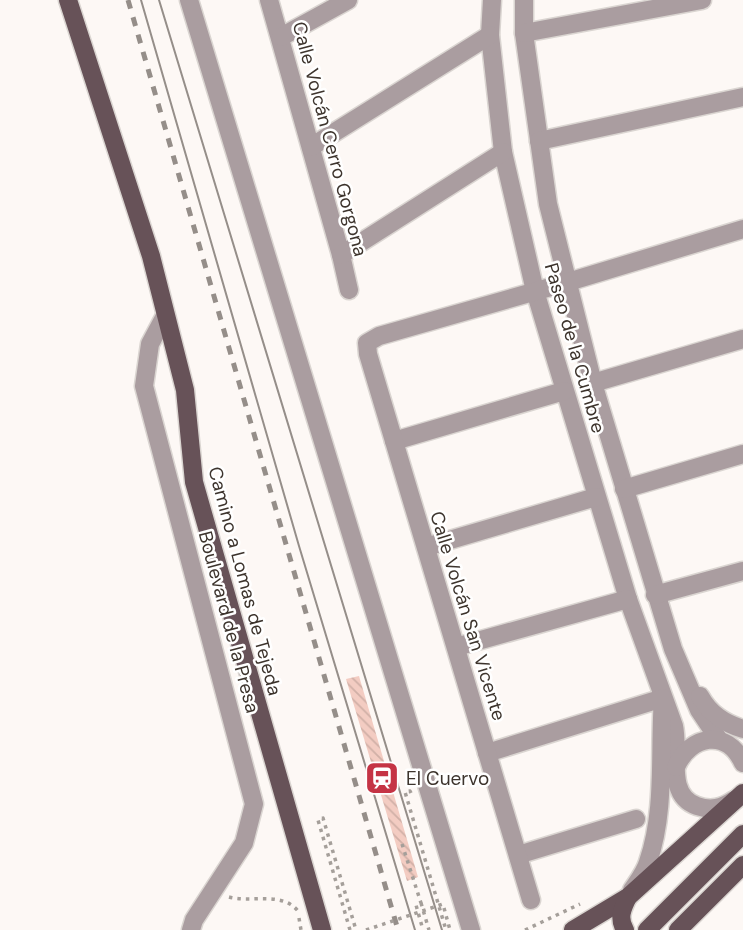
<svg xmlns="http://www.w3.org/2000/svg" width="743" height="930" font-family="'DM Sans',sans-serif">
<defs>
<pattern id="building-back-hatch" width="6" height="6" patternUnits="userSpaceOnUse" patternTransform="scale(1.75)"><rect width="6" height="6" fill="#f3ccc2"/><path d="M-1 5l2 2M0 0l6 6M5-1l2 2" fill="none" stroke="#d1b0a7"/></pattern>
</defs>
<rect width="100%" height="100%" fill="#fdf8f5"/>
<polygon fill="url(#building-back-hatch)" points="359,676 418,877 407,881 346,679"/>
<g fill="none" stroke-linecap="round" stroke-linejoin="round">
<g stroke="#dad5d1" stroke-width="21">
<g id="minor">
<polyline points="189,0 471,930"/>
<polyline points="269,0 341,255 349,290"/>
<path d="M 492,0 L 490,35 L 503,152 L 535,291 L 628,599 L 674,726 C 680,752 665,795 697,806 C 711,811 722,808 734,800"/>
<polyline points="524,0 524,33 548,204 593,383 673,649 699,710 719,740"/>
<polyline points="524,33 702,0"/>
<polyline points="281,37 348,0"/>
<polyline points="539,141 743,97"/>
<polyline points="311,147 490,35"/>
<polyline points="341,255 503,152"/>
<polyline points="165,316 150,344 144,386 254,804 244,843 194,920 191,930"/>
<polyline points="593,383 743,339"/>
<polyline points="394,441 564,391"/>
<polyline points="624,489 743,454"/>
<polyline points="426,547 596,497"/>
<polyline points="655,595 743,571"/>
<polyline points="456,647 628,599"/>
<path d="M 700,696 C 710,714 724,723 743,729"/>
<path d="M 487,753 L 663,698 C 659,752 666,810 648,862 C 645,872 638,881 632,890"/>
<path d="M 676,767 C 690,735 727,728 743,763"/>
<polyline points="518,855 636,819"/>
<polyline points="531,900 368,354 367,343 379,336 568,282 743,229"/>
</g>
</g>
<g stroke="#dad5d1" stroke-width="21">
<g id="major">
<polyline points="68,0 151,256 185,390 194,482 322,930"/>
<polyline points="573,930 628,897 743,793"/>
<path d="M 625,930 C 618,918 622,909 628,897"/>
<polyline points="647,930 743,834"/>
<polyline points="678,930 743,865"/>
</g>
</g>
<g stroke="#a59f9a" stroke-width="3.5" stroke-dasharray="3.5 5" stroke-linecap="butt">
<polyline points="411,793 410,791 405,792 446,930"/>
<polyline points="402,844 421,903 416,905 423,930"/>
<path d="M 229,897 C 251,903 282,891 298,911"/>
<polyline points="421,903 429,930"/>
<polyline points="444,908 450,930"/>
<polyline points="299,918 301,930"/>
<polyline points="350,930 318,820 323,818 356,930"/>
<polyline points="525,930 580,904"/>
</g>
<use href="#minor" stroke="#aa9da0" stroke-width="18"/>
<use href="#major" stroke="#675258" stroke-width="18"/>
<g stroke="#958e89" stroke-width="2">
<polyline points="141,0 299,546 415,930"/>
<polyline points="159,0 442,930"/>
</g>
<polyline stroke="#958e89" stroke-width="5" stroke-dasharray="9 9" stroke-linecap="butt" points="128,0 398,930"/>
<polyline stroke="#a59f9a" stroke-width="3.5" stroke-dasharray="3.5 5" stroke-linecap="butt" points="366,930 443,904"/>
</g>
<defs>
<g id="station-square" transform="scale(1.75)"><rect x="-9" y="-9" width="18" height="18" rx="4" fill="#c53445" stroke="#fff"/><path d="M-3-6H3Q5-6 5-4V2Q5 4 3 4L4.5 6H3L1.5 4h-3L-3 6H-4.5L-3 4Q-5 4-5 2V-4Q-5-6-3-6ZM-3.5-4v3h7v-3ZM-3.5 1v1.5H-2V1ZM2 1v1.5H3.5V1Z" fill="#fff"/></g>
</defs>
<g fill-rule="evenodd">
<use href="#station-square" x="382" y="778"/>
</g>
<g text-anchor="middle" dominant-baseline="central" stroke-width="5" stroke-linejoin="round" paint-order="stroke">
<g font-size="19" fill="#3d342d" stroke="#fff">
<text transform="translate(330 139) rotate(75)">Calle Volcán Cerro Gorgona</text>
<text transform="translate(575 348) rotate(74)">Paseo de la Cumbre</text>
<text transform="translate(245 581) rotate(75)">Camino a Lomas de Tejeda</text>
<text transform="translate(468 616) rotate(73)">Calle Volcán San Vicente</text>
<text transform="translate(229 622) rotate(75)">Boulevard de la Presa</text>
</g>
<g font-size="19" fill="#3d342d" stroke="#fff" text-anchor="start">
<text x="406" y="778">El Cuervo</text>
</g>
</g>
</svg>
